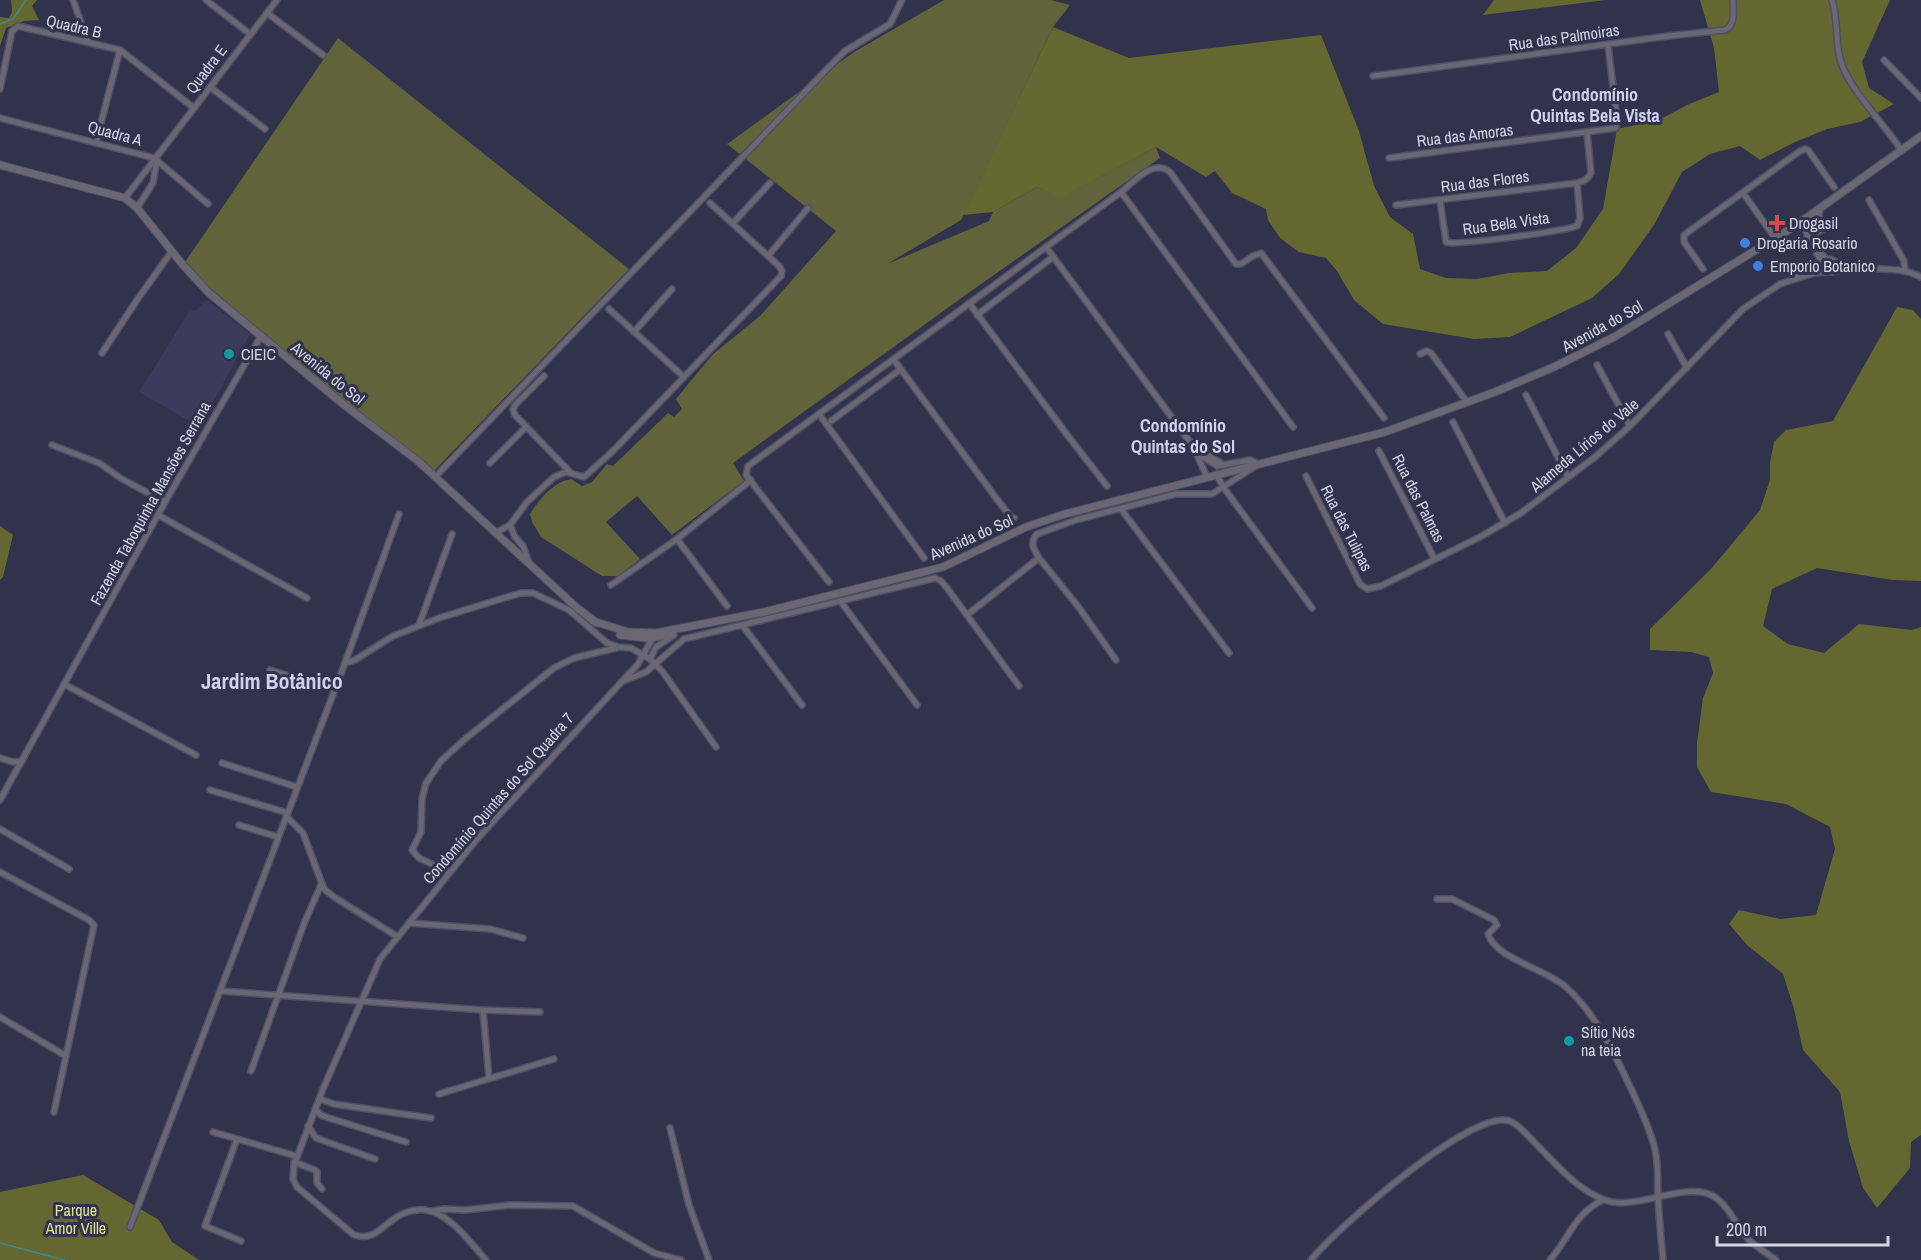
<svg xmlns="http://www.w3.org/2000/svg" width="1921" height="1260" font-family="'Archivo Narrow',sans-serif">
<rect width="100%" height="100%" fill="#31324c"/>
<polygon fill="#3b3c5b" points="205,301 208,301 250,334 201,425 186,419 139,392 189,312 198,309"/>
<g fill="#61633a">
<path d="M 944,0 L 1051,0 L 1070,5 L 1053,27 L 961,220 L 887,264 L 989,221 L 993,212 L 1037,187 L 1062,197 L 1156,147 L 1160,158 L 967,294 L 733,463 L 744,481 L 672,535 L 637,496 L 606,522 L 640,559 L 618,576 L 602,576 L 541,537 L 532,522 L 530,514 C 539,500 553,482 571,479 L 582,486 L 592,482 L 607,464 L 613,466 L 668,413 L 674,417 L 682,409 L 676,399 L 713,354 L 760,316 L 836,231 L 727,144 L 854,52 Z"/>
<polygon points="338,38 629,269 430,475 183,265"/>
</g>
<g fill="#656731">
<polygon points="11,0 37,0 32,6 39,20 24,21 6,28 0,46 0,17 9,18 12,12"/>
<polygon points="1494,0 1606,0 1483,15"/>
<polygon points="1700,0 1890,0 1862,62 1869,88 1894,104 1860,122 1827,129 1793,143 1760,160 1740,146 1710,154 1682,172 1654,225 1619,274 1592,298 1510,337 1474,339 1383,324 1354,300 1337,271 1326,258 1299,252 1280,238 1268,220 1266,209 1232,193 1215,171 1206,177 1156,147 1061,198 1037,187 993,212 963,215 1053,27 1129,58 1321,35 1359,131 1374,186 1390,217 1413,234 1420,269 1446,278 1477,279 1509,273 1547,271 1576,248 1603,209 1617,129 1659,120 1687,105 1719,92 1714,48"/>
<polygon points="1897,307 1913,310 1921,319 1921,581 1893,580 1817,568 1772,589 1763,626 1788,644 1824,653 1859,624 1912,630 1921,627 1921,1135 1911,1142 1910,1168 1877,1208 1863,1188 1849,1141 1840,1092 1803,1050 1794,1009 1783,974 1747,945 1729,924 1739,910 1780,919 1816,915 1835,849 1830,827 1786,804 1711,792 1697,767 1697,743 1703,698 1713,673 1709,657 1691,652 1650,650 1650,629 1711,569 1760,510 1770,480 1770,463 1774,442 1786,430 1833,421"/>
<polygon points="0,526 13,535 3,577 0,580"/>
<polygon points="83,1175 159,1220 172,1242 199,1260 0,1260 0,1192"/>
</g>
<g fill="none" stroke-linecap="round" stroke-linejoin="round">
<g stroke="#3c8a90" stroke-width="1.5">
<polyline points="0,24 13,19 26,0"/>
<polyline points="0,1243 64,1260"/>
</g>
<g stroke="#494a63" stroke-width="5" stroke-dasharray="5 2.5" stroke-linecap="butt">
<polyline points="1814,242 1821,252"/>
<polyline points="1811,244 1817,254"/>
</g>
<g stroke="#4e4f68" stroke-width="8">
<g id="minor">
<polyline points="73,0 88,42"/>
<polyline points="206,0 250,34"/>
<path d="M 1832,0 C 1839,21 1834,45 1842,65 C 1852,92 1885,125 1902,151"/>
<polyline points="267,13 323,55"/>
<polyline points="1884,60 1921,98"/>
<path d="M 1373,76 L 1668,36 L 1725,30 C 1736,25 1733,11 1733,0"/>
<polyline points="210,87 265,129"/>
<polyline points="0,89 12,31 18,26 120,50 194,108"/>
<polyline points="0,118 154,158 208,204"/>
<polyline points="96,142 120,50"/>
<polyline points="1389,158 1616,128 1617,119 1608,45"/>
<polyline points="1121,192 1293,427"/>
<polyline points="1743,193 1775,238"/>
<polyline points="125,198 277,0"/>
<path d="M 1440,200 L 1446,242 C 1456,246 1563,231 1577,226 L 1580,218 L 1577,183"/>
<polyline points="1869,200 1904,261 1905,270"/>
<path d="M 1396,205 L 1577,183 C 1583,181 1588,180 1591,173 L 1587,133"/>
<polyline points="137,208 153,183 157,159"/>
<polyline points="1801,222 1809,237 1814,242"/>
<polyline points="733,223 770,183"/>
<polyline points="1807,238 1823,229 1818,221 1820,209"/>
<polyline points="1046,247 1193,446 1207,477"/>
<polyline points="1821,252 1826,260"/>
<polyline points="1817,254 1823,263"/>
<polyline points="768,256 808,208"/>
<circle cx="1829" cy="265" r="6"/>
<path d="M 1834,262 C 1842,261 1850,266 1858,267 C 1881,271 1900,266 1921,277"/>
<polyline points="1703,269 1684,242 1684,235 1800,151 1805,149 1808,150 1834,187"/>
<polyline points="1831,272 1857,268"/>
<polyline points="1792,277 1822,265"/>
<polyline points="969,303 1068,436 1107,486"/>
<polyline points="609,309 684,377"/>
<polyline points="977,315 1053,257"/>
<polyline points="634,332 672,289"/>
<polyline points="1668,334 1687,368"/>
<polyline points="102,353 137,300 172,251"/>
<polyline points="1420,354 1427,351 1431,353 1467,402"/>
<polyline points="894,360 999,502 1011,517 1014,518"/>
<polyline points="1597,365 1630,426"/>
<polyline points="544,376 515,405 513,410 515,415 570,472"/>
<polyline points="1526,395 1568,477"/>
<polyline points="819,414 924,558"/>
<polyline points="831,421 897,372"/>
<polyline points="1453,422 1505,523"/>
<polyline points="52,445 99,463 122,479 165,502"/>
<polyline points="1197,448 1224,465"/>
<polyline points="1379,451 1434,558"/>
<polyline points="490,463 526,427"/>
<polyline points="1216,474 1224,488 1312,608"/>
<polyline points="1306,476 1360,584 1367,589 1381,586 1480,537 1521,513 1595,457 1630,426 1743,309 1780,284 1814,273 1829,272"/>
<polyline points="435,477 828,68 845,51 890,24 902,0"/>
<polyline points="1121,509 1229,653"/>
<polyline points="158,515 307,598"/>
<polyline points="510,525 515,537 523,546 529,563"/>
<polyline points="497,532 510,525 527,502 554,477 566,472 584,477 612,452 781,276 782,271 779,266 710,203"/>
<polyline points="677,539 727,606"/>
<polyline points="1039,558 1077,605 1116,660"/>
<path d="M 829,582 L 746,475 L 748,466 L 1121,192 C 1134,182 1153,158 1170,172 L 1236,264 L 1241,264 L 1253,256 L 1261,253 L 1264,257 L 1384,418"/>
<polyline points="611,585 677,539 751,480"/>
<polyline points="841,602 917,705"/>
<path d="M 967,615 L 1039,558 C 1034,549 1029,543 1037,534 L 1076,520 L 1176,494 L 1212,494 L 1259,464 L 1250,460 L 1217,466 L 1203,457 L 1193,447"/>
<polyline points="419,625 452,534"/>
<polyline points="743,626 802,705"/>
<polyline points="650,659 656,647 674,635"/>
<polyline points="345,663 355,660 393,636 439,618 504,598 521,593 533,593 569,610 607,643 618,647 631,648 650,659 662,671 716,747"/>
<polyline points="270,670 334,690"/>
<polyline points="623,681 646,672 684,639 935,578 941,581 947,588 1019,686"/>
<polyline points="64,684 196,755"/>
<polyline points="0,758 13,762 22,761"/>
<polyline points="222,763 297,787"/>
<polyline points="210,790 288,813"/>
<polyline points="0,800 165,502 261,336"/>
<polyline points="286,816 303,833 324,889 334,897 398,937"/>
<polyline points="239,825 278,837"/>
<polyline points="0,829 69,869"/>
<polyline points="0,872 89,920 94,925 54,1112"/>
<polyline points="449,872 419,858 412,850 421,832 422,799 426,783 441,761 465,739 554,668 574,658 616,648"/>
<path d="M 1437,899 L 1452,899 L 1494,920 L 1497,925 L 1488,934 C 1496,959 1546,969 1566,987 C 1598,1016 1616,1057 1634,1095 C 1642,1113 1651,1131 1655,1150 C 1659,1165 1657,1181 1658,1196 C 1659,1217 1661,1239 1663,1260"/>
<polyline points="409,923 490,929 523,938"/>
<polyline points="221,991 483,1010 540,1012"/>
<polyline points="483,1010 489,1078"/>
<polyline points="0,1017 66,1056"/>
<polyline points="251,1071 305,921 321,885"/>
<polyline points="439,1094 554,1059"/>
<polyline points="320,1099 334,1104 431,1118"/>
<polyline points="315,1109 321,1115 329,1118 406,1142"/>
<polyline points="308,1126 316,1138 375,1159"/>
<polyline points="670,1128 689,1205 709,1260"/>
<polyline points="213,1132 296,1156"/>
<polyline points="237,1139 205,1226 241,1241"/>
<polyline points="294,1162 315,1170 317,1172 317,1183 322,1189"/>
<polyline points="432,1211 444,1209 465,1210 510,1205 573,1206 654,1253 681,1260"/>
<polyline points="130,1227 345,663 399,514"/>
<path d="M 486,1260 C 461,1232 433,1189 391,1221 C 378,1231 372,1240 354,1235 L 297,1187 L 293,1179 L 294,1165 L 323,1089 L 380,959 L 477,839 L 638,664 L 655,634"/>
<path d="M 1311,1260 C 1334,1231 1477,1103 1512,1122 C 1521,1127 1528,1136 1535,1143 C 1556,1164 1577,1190 1605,1200 C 1634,1212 1686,1180 1713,1196 C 1729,1205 1737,1228 1750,1241 C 1758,1248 1768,1254 1776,1260"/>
<path d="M 1550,1260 C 1570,1237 1574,1214 1603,1200"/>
</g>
</g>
<g stroke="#4e4f68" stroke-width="9">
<g id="tertiary">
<polyline points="0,165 125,198 137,208 183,265 209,293 343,404 418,461 576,607 597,623"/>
<polyline points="593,621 628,632 656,633 764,612 943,567 1026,527 1065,514 1385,432 1495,392 1554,367 1616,336 1795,226 1921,136"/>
<polyline points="620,635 646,638 671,635"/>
</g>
</g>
<use href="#minor" stroke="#6a6773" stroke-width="5"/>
<use href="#tertiary" stroke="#6a6773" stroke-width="7"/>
</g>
<path fill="#e0444e" stroke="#31324c" stroke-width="2" d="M1774 214h6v6h6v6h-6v6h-6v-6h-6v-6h6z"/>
<g fill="#3f7fe0" stroke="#31324c" stroke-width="2">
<circle cx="1745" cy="243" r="6"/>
<circle cx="1758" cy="266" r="6"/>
</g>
<g fill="#0f9aa8" stroke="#31324c" stroke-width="2">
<circle cx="229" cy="354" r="6"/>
<circle cx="1569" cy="1041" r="6"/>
</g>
<g text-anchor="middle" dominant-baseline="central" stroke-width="6" stroke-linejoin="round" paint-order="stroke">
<g font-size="16" fill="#d4d5e5" stroke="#31324c">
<text transform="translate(74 26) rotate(13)">Quadra B</text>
<text transform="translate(1564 37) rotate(-8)">Rua das Palmoiras</text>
<text transform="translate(206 69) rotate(-53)">Quadra E</text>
<text transform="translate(115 133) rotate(15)">Quadra A</text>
<text transform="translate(1465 135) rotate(-7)">Rua das Amoras</text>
<text transform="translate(1485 181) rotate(-7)">Rua das Flores</text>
<text transform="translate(1506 223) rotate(-8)">Rua Bela Vista</text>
<text transform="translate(1602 326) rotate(-29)">Avenida do Sol</text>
<text transform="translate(328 373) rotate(39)">Avenida do Sol</text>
<text transform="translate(1584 445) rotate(-40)">Alameda Lírios do Vale</text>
<text transform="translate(1419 498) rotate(63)">Rua das Palmas</text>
<text transform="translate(150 503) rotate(-61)">Fazenda Taboquinha Mansões Serrana</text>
<text transform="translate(1347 528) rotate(63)">Rua das Tulipas</text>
<text transform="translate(971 537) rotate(-24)">Avenida do Sol</text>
<text transform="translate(498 798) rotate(-49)">Condomínio Quintas do Sol Quadra 7</text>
</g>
<g font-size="16" fill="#d4d5e5" stroke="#31324c" text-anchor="start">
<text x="1789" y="223">Drogasil</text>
<text x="1757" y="243">Drogaria Rosario</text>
<text x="1770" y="266">Emporio Botanico</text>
<text x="241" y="354">CIEIC</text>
<text x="1581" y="1032">Sítio Nós<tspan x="1581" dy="18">na teia</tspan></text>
</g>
<g font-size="16" fill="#e1e591" stroke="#31324c">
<text x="76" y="1210">Parque<tspan x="76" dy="18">Amor Ville</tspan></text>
</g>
<g font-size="18" font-weight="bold" fill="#cfd1f1" stroke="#31324c">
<text x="1595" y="94">Condomínio<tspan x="1595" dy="21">Quintas Bela Vista</tspan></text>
<text x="1183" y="425">Condomínio<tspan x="1183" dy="21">Quintas do Sol</tspan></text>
</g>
<g font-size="22" font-weight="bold" fill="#cfd1f1" stroke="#31324c">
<text x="272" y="681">Jardim Botânico</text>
</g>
</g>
<path d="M1717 1236v9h171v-9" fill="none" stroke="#d4d5e5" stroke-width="3"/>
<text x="1726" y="1236" font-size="18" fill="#d4d5e5" stroke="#31324c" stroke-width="4.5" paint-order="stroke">200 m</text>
</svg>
